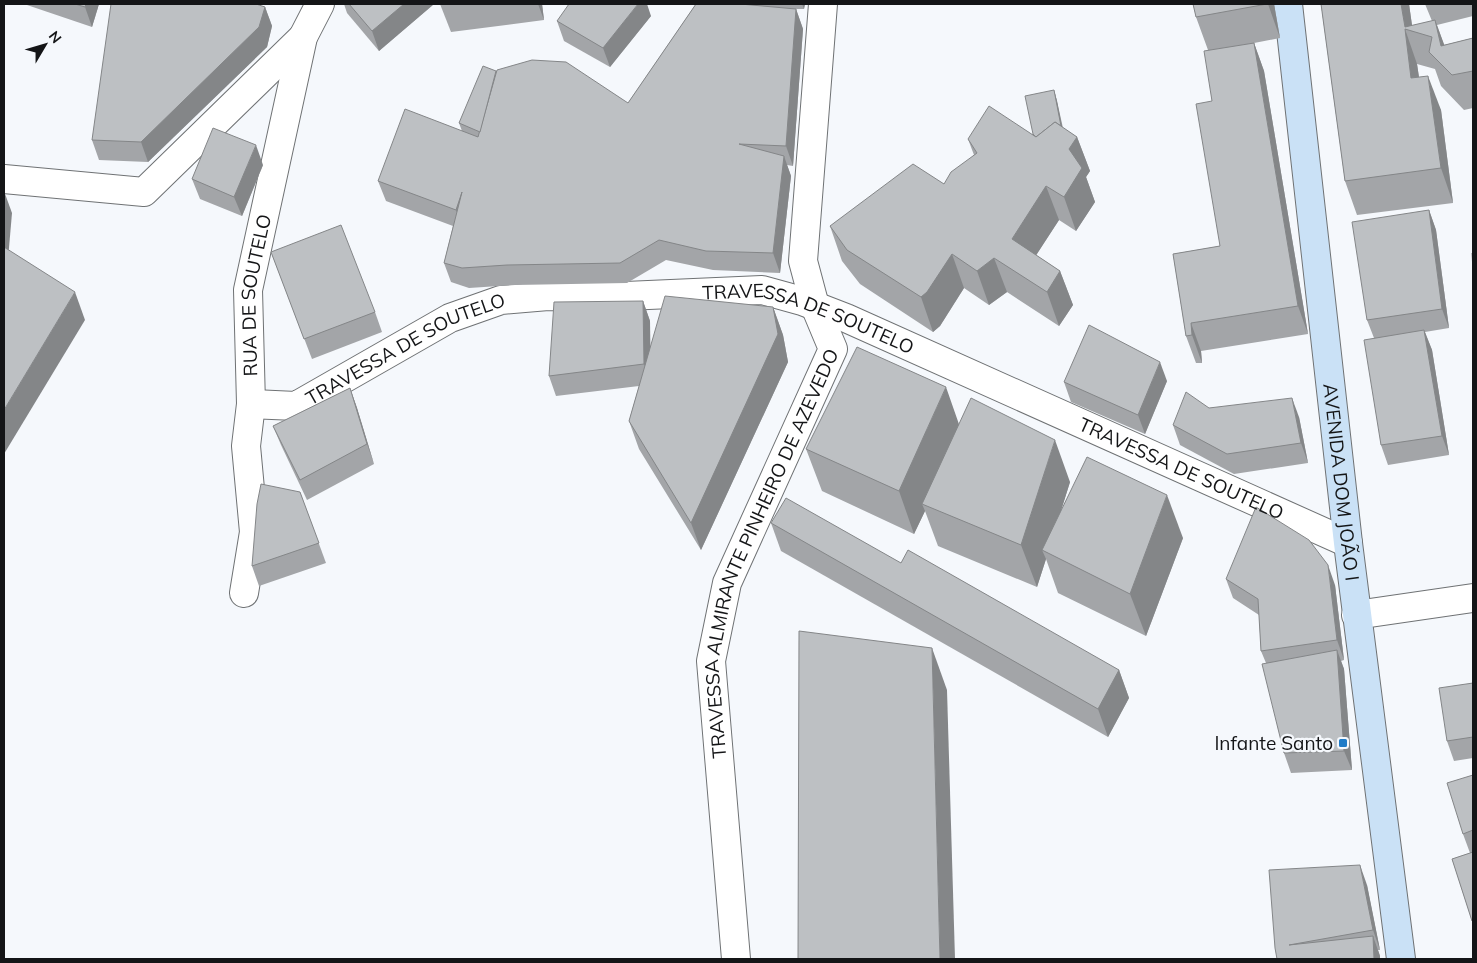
<svg xmlns="http://www.w3.org/2000/svg" width="1477" height="963" font-family="Mulish,sans-serif">
<rect width="100%" height="100%" fill="#f5f8fc"/>
<g fill="none" stroke-linecap="round" stroke-linejoin="round">
<g stroke="#6f7274" stroke-width="30">
<g id="street">
<polyline points="4,179 144,192 303,37"/>
<path id="s1" d="M 251,404 L 296,406 L 450,318 L 501,300 L 548,296 L 603,297 L 762,290 L 802,301 L 846,318 L 1348,543"/>
<path id="s2" d="M 244,593 L 254,532 L 246,446 L 251,404 L 248,290 L 303,37 L 320,4"/>
<polyline points="1356,615 1473,598"/>
<path id="s3" d="M 736,959 L 711,661 L 727,583 L 833,349 L 815,306 L 803,261 L 823,4"/>
</g>
</g>
<g stroke="#6f7274" stroke-width="30">
<g id="secondary">
<path id="s4" d="M 1288,4 L 1348,543 L 1401,959"/>
</g>
</g>
<use href="#street" stroke="#fff" stroke-width="28"/>
<use href="#secondary" stroke="#cae1f6" stroke-width="28"/>
</g>
<g fill="#a3a5a8">
<polygon points="24,4 99,4 92,27"/>
<polygon points="344,4 434,4 379,51 347,13"/>
<polygon points="440,4 542,4 544,20 451,32"/>
<polygon points="696,4 805,4 804,9 795,9 796,9 803,29 793,166 787,165 791,176 780,273 713,270 666,260 627,283 515,285 469,288 451,282 444,263 453,226 386,201 378,181 462,131 459,123 496,71 628,103"/>
<polygon points="1193,4 1274,4 1280,38 1249,44 1254,43 1264,71 1308,334 1201,351 1202,363 1196,363 1186,336 1173,254 1220,246 1212,101 1208,50 1196,17"/>
<polygon points="1321,4 1409,4 1412,26 1432,21 1425,4 1473,4 1473,16 1437,25 1444,45 1473,38 1473,108 1464,110 1441,86 1435,69 1417,64 1419,77 1441,110 1453,203 1357,215 1345,181"/>
<polygon points="265,7 272,26 267,47 148,162 99,160 92,140"/>
<polygon points="651,16 610,67 564,41 557,21"/>
<polygon points="1054,90 1057,101 1063,128 1077,137 1090,171 1086,177 1095,202 1076,231 1059,220 1036,255 1060,271 1073,305 1059,326 1007,292 989,305 964,288 940,326 933,332 860,284 842,261 830,226 944,184 974,155 968,139 1033,134"/>
<polygon points="263,165 242,216 200,199 192,179"/>
<polygon points="1429,210 1436,230 1449,328 1425,332 1432,350 1449,455 1388,465 1381,445 1374,338 1367,320"/>
<polygon points="271,252 375,312 382,332 312,359"/>
<polygon points="643,301 650,321 650,346 773,307 783,335 788,362 701,550 639,449 629,421 639,386 556,396 549,376"/>
<polygon points="1167,381 1145,434 1071,402 1064,382"/>
<polygon points="350,388 357,408 374,464 307,500 281,445 273,426"/>
<polygon points="1209,408 1299,417 1308,463 1234,474 1180,445 1173,425"/>
<polygon points="959,424 1070,482 1061,510 1183,538 1146,636 1058,593 1046,559 1037,587 938,546 925,511 914,534 822,491 806,449"/>
<polygon points="300,492 326,563 259,586 252,566"/>
<polygon points="771,523 1119,670 1129,698 1108,737 781,551"/>
<polygon points="1226,579 1335,585 1344,660 1341,661 1344,669 1352,770 1291,773 1284,753 1266,663 1261,651 1259,615 1233,598"/>
<polygon points="1473,683 1473,758 1454,761 1447,741"/>
<polygon points="1473,775 1473,924 1452,859 1470,853 1463,834"/>
<polygon points="1367,885 1380,950 1378,950 1380,956 1380,959 1277,959"/>
</g>
<g fill="#848688">
<polygon points="86,4 99,4 92,27 85,7"/>
<polygon points="404,4 434,4 379,51 372,31"/>
<polygon points="538,4 542,4 544,20"/>
<polygon points="638,4 647,4 651,16 610,67 603,48"/>
<polygon points="802,4 805,4 804,9"/>
<polygon points="1268,4 1274,4 1280,38"/>
<polygon points="1401,4 1409,4 1413,32 1405,27"/>
<polygon points="265,7 272,26 267,47 148,162 141,142"/>
<polygon points="796,9 803,29 793,166 786,146"/>
<polygon points="1435,20 1448,55 1441,46"/>
<polygon points="1405,29 1417,64 1424,112 1411,78"/>
<polygon points="1254,43 1264,71 1308,334 1298,306"/>
<polygon points="1428,76 1441,110 1453,203 1441,168"/>
<polygon points="1054,90 1057,101 1068,156 1061,162"/>
<polygon points="1077,137 1090,171 1086,177 1095,202 1076,231 1064,197 1069,149"/>
<polygon points="256,145 263,165 242,216 234,197"/>
<polygon points="784,156 791,176 780,273 773,253"/>
<polygon points="1046,186 1059,220 1024,274 1012,239"/>
<polygon points="4,191 12,213 7,271 4,262"/>
<polygon points="462,192 463,230 456,210"/>
<polygon points="1429,210 1436,230 1449,328 1442,309"/>
<polygon points="952,254 964,288 940,326 933,332 921,297"/>
<polygon points="994,258 1007,292 989,305 977,271"/>
<polygon points="1060,271 1073,305 1059,326 1047,292"/>
<polygon points="75,292 85,320 4,454 4,410"/>
<polygon points="643,301 650,321 651,384 644,364"/>
<polygon points="773,307 783,335 788,362 701,550 691,523"/>
<polygon points="1191,323 1201,351 1202,363 1192,335"/>
<polygon points="1424,330 1432,350 1449,455 1442,436"/>
<polygon points="1160,362 1167,381 1145,434 1138,415"/>
<polygon points="946,387 961,430 922,504 925,511 914,534 899,491"/>
<polygon points="350,388 357,408 374,464 367,444"/>
<polygon points="1292,398 1299,417 1308,463 1301,443"/>
<polygon points="1055,440 1070,482 1048,553 1042,550 1046,559 1037,587 1021,545"/>
<polygon points="1167,495 1183,538 1146,636 1130,594"/>
<polygon points="1328,565 1335,585 1344,660 1337,640"/>
<polygon points="932,648 947,690 955,959 940,959"/>
<polygon points="1337,650 1344,669 1352,770 1344,751"/>
<polygon points="1119,670 1129,698 1108,737 1098,709"/>
<polygon points="1360,865 1367,885 1380,950 1373,930"/>
<polygon points="1373,936 1380,956 1380,959 1374,959"/>
</g>
<g fill="#bdc0c3" stroke="#848688">
<polygon points="75,4 86,4 85,7"/>
<polygon points="111,4 256,4 265,7 259,27 141,142 92,140"/>
<polygon points="349,4 404,4 372,31"/>
<polygon points="569,4 638,4 603,48 557,21"/>
<polygon points="696,4 740,4 796,9 786,146 739,144 784,156 773,253 706,251 659,240 620,263 507,265 462,268 444,263 462,192 456,210 378,181 405,109 478,137 497,70 532,60 566,62 628,103"/>
<polygon points="1193,4 1267,4 1196,17"/>
<polygon points="1321,4 1401,4 1405,27 1435,20 1441,46 1473,38 1473,71 1452,75 1429,52 1432,37 1405,29 1411,78 1428,76 1441,168 1345,181"/>
<polygon points="1254,43 1298,306 1191,323 1192,335 1186,336 1173,254 1220,246 1196,104 1212,101 1204,51"/>
<polygon points="483,66 496,71 480,132 459,123"/>
<polygon points="1054,90 1061,126 1055,122 1036,137 1033,134 1025,96"/>
<polygon points="989,106 1036,137 1055,122 1077,137 1069,149 1082,168 1064,197 1046,186 1012,239 1060,271 1047,292 994,258 977,271 952,254 927,292 921,297 847,250 830,226 913,164 944,184 951,172 977,153 968,139"/>
<polygon points="213,128 256,145 234,197 192,179"/>
<polygon points="1429,210 1442,309 1367,320 1352,222"/>
<polygon points="341,225 375,312 304,339 271,252"/>
<polygon points="4,247 75,292 4,410"/>
<polygon points="1472,253 1473,253 1473,271"/>
<polygon points="665,296 773,307 778,334 691,523 629,421"/>
<polygon points="643,301 644,364 549,376 554,302"/>
<polygon points="1089,325 1160,362 1138,415 1064,382"/>
<polygon points="1424,330 1442,436 1381,445 1364,340"/>
<polygon points="857,347 946,387 899,491 806,449"/>
<polygon points="350,388 367,444 300,480 273,426"/>
<polygon points="1186,392 1209,408 1292,398 1301,443 1227,454 1173,425"/>
<polygon points="971,398 1055,440 1021,545 922,504"/>
<polygon points="1087,457 1167,495 1130,594 1042,550"/>
<polygon points="261,484 300,492 319,543 252,566 257,504"/>
<polygon points="786,498 901,563 908,550 1119,670 1098,709 771,523"/>
<polygon points="1256,507 1309,540 1328,565 1337,640 1261,651 1258,599 1226,579"/>
<polygon points="799,631 932,648 940,959 798,959"/>
<polygon points="1337,650 1344,751 1284,753 1262,664"/>
<polygon points="1473,683 1473,737 1447,741 1439,688"/>
<polygon points="1473,775 1473,830 1463,834 1447,783"/>
<polygon points="1473,852 1473,920 1472,921 1452,859"/>
<polygon points="1360,865 1373,930 1289,945 1373,936 1374,959 1277,959 1275,948 1269,870"/>
</g>
<rect fill="#1f7bc7" stroke="#f5f8fc" stroke-width="2" x="1338" y="738" width="10" height="10" rx="2.5"/>
<g text-anchor="middle" dominant-baseline="central" stroke-width="4.5" stroke-linejoin="round" paint-order="stroke">
<g font-size="19" fill="#141517" stroke="#f5f8fc">
<text stroke="none"><textPath href="#s2" startOffset="300">RUA DE SOUTELO</textPath></text>
<text stroke="none"><textPath href="#s1" startOffset="589">TRAVESSA DE SOUTELO</textPath></text>
<text stroke="none"><textPath href="#s1" startOffset="169">TRAVESSA DE SOUTELO</textPath></text>
<text stroke="none"><textPath href="#s1" startOffset="994">TRAVESSA DE SOUTELO</textPath></text>
<text stroke="none"><textPath href="#s4" startOffset="481">AVENIDA DOM JOÃO I</textPath></text>
<text stroke="none"><textPath href="#s3" startOffset="418">TRAVESSA ALMIRANTE PINHEIRO DE AZEVEDO</textPath></text>
</g>
<g font-size="19" fill="#141517" stroke="#f5f8fc" text-anchor="end">
<text x="1333" y="743">Infante Santo</text>
</g>
</g>
<rect width="1477" height="963" fill="none" stroke="#141517" stroke-width="10"/>
<g transform="translate(45 45) rotate(52)" stroke="#f5f8fc" stroke-width="4" paint-order="stroke">
<path d="M0-4L9 19L0 12L-9 19Z" fill="#141517"/>
<text y="-8" font-size="14" font-weight="bold" text-anchor="middle" fill="#141517">N</text>
</g>
</svg>
